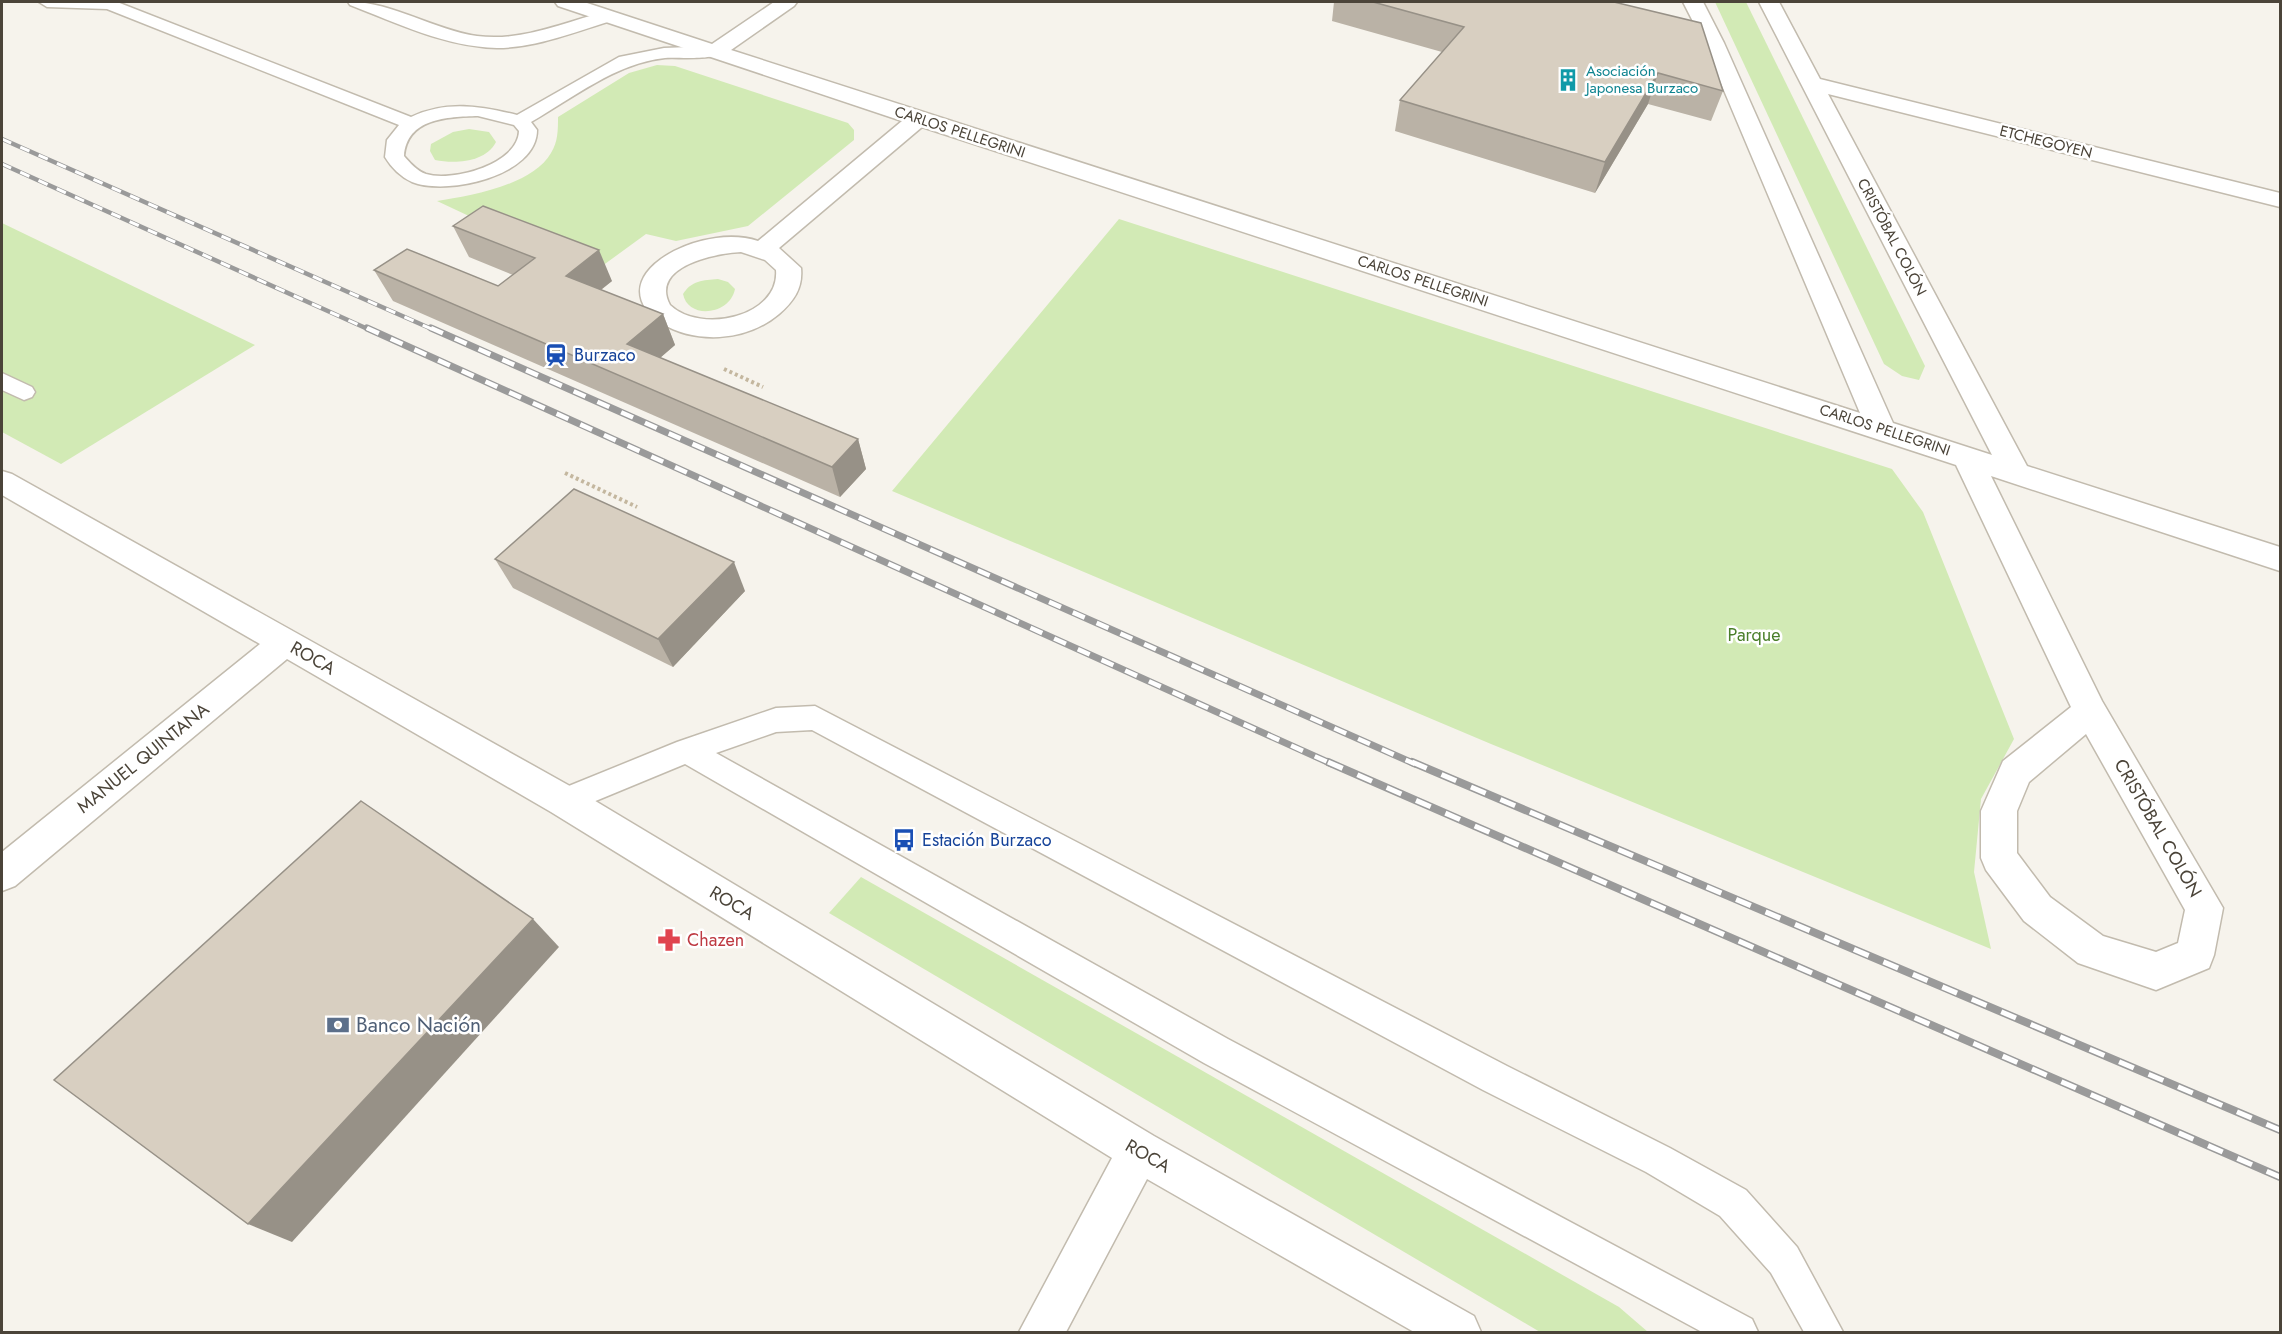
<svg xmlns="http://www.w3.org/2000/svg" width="2282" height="1334" font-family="Jost,sans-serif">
<rect width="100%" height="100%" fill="#f6f3ec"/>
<g fill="#d2eab5">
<polygon points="1715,2 1746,2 1925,366 1919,380 1902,376 1884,364"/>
<path d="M 657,65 L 675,66 L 848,123 L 854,130 L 854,140 L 748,226 L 676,241 L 646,234 L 598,269 L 503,232 L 437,201 C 470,196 533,185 551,153 C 558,142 558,130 558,117 L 629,73 Z"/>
<path d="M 469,129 L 489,132 L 496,142 C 485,163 454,164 435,160 L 430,151 L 431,144 L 453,132 Z"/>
<polygon points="1119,219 1892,469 1923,512 2014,739 1981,799 1974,872 1991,949 1491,744 892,491"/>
<polygon points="2,223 255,345 61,464 2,432"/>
<path d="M 718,279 L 728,282 L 735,289 C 730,315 688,320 683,294 C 691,281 703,280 718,279 Z"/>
<polygon points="861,877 1619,1307 1648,1332 1540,1332 829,913"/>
</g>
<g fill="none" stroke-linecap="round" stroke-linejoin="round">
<g stroke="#c2bbae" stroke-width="3">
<g id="lane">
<path d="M 39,2 L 117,2 L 411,117 C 446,100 481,106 517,115 L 619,57 L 664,48 L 715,46 L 724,51 C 716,61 678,57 665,58 C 616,63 573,98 531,122 L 537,130 C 537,176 447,196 412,182 C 401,177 391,167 385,157 L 387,140 L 399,125 L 107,9 L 47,7 ZM 478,116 L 514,125 L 519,131 C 518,164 453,182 426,174 C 417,171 410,163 404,156 C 407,118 447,117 478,116 Z"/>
<path d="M 348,2 C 388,0 434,30 477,36 C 523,42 564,22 608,11 L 616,16 L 614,20 C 577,31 537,48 497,48 C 446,47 397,23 350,5 Z"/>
<polygon points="2,373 32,387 35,392 32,397 24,400 2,390"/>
<polygon points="815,706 1507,1066 1670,1148 1746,1190 1797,1247 1843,1332 1804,1332 1771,1273 1720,1216 1646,1172 1483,1090 812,730 776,732 716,753 1228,1039 1752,1319 1758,1332 1702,1332 1204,1063 685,764 564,814 554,810 549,801 554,792 677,742 776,708"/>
</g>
</g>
<g stroke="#c2bbae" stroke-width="3">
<g id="street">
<path d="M 555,2 L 584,2 L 712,44 L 774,2 L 797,2 L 794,6 L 731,50 L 1860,413 L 1704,43 L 1683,2 L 1703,2 L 1724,43 L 1893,423 L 1992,455 L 1759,2 L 1779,2 L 1820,79 L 2280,193 L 2280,207 L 1828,94 L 2027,466 L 2280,547 L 2280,571 L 1991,476 L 2102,701 L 2223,908 L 2214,955 L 2209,968 L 2156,990 L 2078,963 L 2024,921 L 1986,870 L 1981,858 L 1981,811 L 2003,761 L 2071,707 L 1956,465 L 922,127 L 779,248 L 801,268 C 803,288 794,301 779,314 C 706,375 579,302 674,251 C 697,239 732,232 758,241 L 902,121 L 558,6 ZM 741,252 L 765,260 L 776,270 C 780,316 702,335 670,305 C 649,266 717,253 741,252 ZM 2086,734 L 2185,910 L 2178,943 L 2156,952 L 2103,936 L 2050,897 L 2017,853 L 2017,811 L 2029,782 Z"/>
<polygon points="2,471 12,474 577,790 1154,1136 1474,1316 1481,1332 1414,1332 1147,1179 1066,1332 1019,1332 1112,1158 551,812 287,659 15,886 2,891 2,852 260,644 2,495"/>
</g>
</g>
<g stroke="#c4b79f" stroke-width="4" stroke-dasharray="3 3" stroke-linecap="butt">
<polyline points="724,369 763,387"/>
<polyline points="565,473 637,507"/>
</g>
<use href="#lane" fill="#fff" fill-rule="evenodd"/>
<use href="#street" fill="#fff" fill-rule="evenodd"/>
<g stroke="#9a9a9a" stroke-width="4.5">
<g id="rail-far2">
<polyline points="2,139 434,330"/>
<polyline points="2,164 370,330"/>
</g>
</g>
<g stroke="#9a9a9a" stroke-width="7">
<g id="rail-far1">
<polyline points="367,328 1332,764"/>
<polyline points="431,328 1415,764"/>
</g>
</g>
<g stroke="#9a9a9a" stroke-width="8">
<g id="rail">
<polyline points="1328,762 2280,1177"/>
<polyline points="1412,762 2280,1130"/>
</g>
</g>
<use href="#rail-far2" stroke="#fff" stroke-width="3" stroke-dasharray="10" stroke-linecap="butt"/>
<use href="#rail-far1" stroke="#fff" stroke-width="4.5" stroke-dasharray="13" stroke-linecap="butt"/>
<use href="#rail" stroke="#fff" stroke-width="5" stroke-dasharray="16" stroke-linecap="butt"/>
</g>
<g fill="#bab2a6">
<polygon points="1334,2 1614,2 1723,91 1711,121 1648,104 1595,193 1395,131 1400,100 1442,52 1332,21"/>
<polygon points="453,226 612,281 601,290 663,314 675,345 660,358 858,439 866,469 840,497 393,301 374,270 498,286 513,275 469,257"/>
<polygon points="495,559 745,591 673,667 513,588"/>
</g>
<g fill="#979187">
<polygon points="1658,73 1648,104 1595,193 1605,162"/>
<polygon points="599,250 612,281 580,306 566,276"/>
<polygon points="663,314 675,345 640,375 627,344"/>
<polygon points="858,439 866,469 840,497 832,467"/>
<polygon points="734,562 745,591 673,667 658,639"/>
<polygon points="533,919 559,947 292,1242 248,1224"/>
</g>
<g fill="#d8cfc1" stroke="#979187" stroke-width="1.5">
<polygon points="1373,2 1614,2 1701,23 1723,91 1658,73 1605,162 1400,100 1464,27"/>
<polygon points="483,206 599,250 566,276 663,314 627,344 858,439 832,467 374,270 407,249 498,286 535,258 453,226"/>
<polygon points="574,489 734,562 658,639 495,559"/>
<polygon points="361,801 533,919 248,1224 54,1080"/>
</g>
<defs>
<g id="building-bare" transform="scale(1.8)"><path d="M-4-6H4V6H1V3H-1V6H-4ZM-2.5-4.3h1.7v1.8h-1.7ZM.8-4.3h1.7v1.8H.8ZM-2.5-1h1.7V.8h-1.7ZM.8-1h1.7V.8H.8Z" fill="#0f9aa8" stroke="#fff" stroke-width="2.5" paint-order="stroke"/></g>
<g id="station-bare" transform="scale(1.8)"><path d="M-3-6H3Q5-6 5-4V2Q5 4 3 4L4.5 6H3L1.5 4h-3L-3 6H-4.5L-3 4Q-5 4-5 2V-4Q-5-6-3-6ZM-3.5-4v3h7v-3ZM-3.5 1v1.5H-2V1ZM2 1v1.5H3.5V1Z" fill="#1a4fb4" stroke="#fff" stroke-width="2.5" paint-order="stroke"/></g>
<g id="bus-bare" transform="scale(1.8)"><path d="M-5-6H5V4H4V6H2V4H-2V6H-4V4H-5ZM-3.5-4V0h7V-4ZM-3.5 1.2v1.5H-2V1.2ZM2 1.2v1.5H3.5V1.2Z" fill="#1a4fb4" stroke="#fff" stroke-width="2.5" paint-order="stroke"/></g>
<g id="pharmacy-bare" transform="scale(1.8)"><path d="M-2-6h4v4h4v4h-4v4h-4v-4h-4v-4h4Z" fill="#e0444e" stroke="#fff" stroke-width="2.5" paint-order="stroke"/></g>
<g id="bank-bare" transform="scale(1.8)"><path d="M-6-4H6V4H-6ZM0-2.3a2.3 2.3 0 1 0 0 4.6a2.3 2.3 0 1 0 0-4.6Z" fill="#5c6f8a" stroke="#fff" stroke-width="2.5" paint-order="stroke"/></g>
</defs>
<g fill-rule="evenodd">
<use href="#building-bare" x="1568" y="80"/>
<use href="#station-bare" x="556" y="355"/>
<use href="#bus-bare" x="904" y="840"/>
<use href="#pharmacy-bare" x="669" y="940"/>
<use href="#bank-bare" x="338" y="1025"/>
</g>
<g text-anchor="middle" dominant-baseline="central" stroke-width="5" stroke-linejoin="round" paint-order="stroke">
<g font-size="15" fill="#0d838f" stroke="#fff" text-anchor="start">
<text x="1586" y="71">Asociación<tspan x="1586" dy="17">Japonesa Burzaco</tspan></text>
</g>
<g font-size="15" fill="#4b4439" stroke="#fff">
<text transform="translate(960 132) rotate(18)">CARLOS PELLEGRINI</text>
<text transform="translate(2046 142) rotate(14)">ETCHEGOYEN</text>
<text transform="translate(1892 237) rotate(62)">CRISTÓBAL COLÓN</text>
<text transform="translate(1423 281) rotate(18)">CARLOS PELLEGRINI</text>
<text transform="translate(1885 430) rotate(18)">CARLOS PELLEGRINI</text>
</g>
<g font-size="18" fill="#164399" stroke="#fff" text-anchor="start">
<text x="574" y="355">Burzaco</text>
<text x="922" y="840">Estación Burzaco</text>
</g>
<g font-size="18" fill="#4a7f2a" stroke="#fff">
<text x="1754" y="635">Parque</text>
</g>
<g font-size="18" fill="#4b4439" stroke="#fff">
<text transform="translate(313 658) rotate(30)">ROCA</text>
<text transform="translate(143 758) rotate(-39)">MANUEL QUINTANA</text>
<text transform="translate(2158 828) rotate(60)">CRISTÓBAL COLÓN</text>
<text transform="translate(732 903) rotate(31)">ROCA</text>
<text transform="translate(1148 1156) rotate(30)">ROCA</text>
</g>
<g font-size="18" fill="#be3a42" stroke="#fff" text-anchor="start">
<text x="687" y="940">Chazen</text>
</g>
<g font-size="21" fill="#4e5e75" stroke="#fff" text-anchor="start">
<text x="356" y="1025">Banco Nación</text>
</g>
</g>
<rect width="2282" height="1334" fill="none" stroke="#4b4439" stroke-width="6"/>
</svg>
